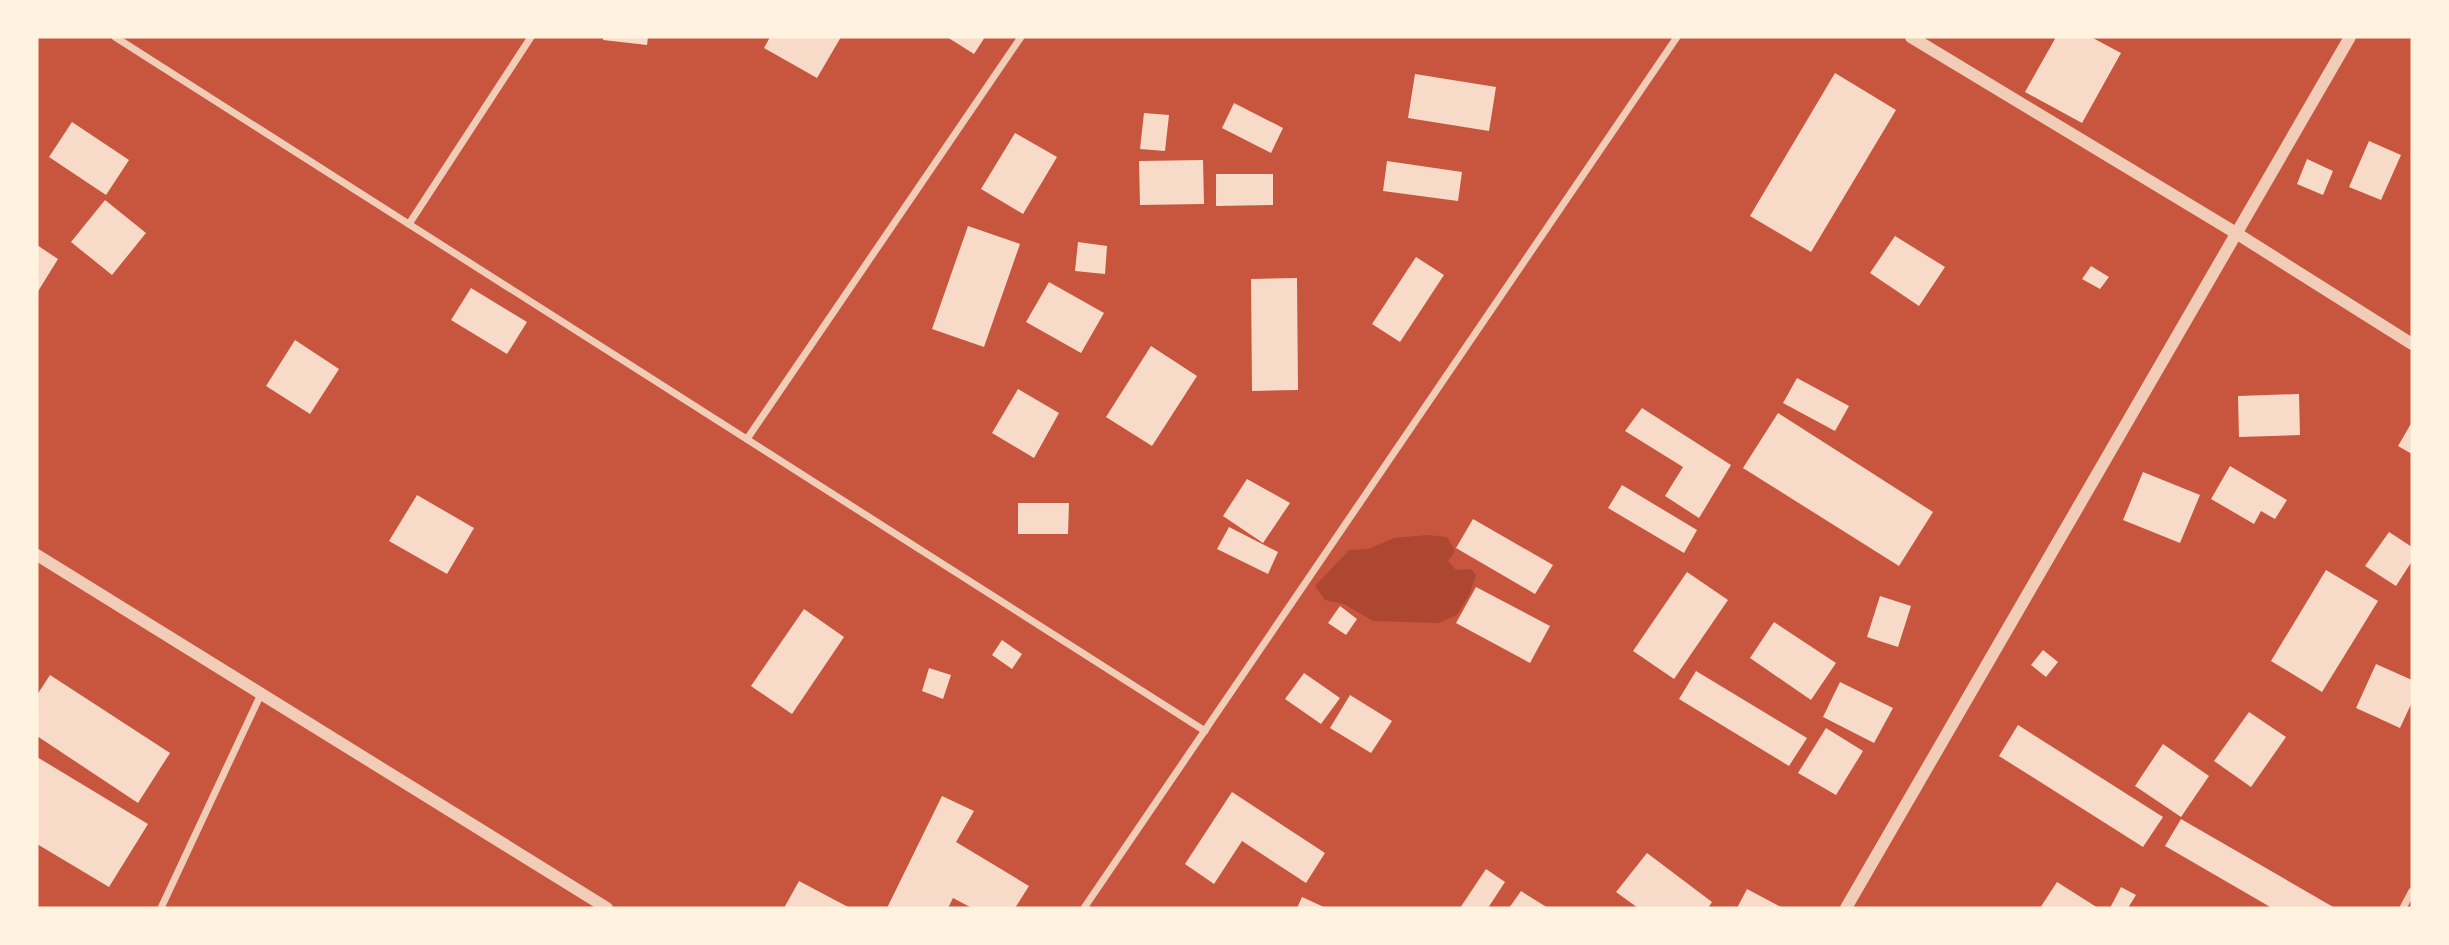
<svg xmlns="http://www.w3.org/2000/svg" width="2449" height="945" font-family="'Source Sans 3',sans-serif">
<rect width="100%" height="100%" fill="#c8553d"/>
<polygon fill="#ae4732" points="1427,535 1447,537 1455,551 1448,561 1456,570 1471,569 1476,575 1470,593 1458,614 1439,623 1373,621 1344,604 1325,600 1315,586 1349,550 1368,549 1394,538"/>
<g fill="#f7dbc8">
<polygon points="603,37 648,37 647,45 603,40"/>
<polygon points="770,37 841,37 817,78 764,48"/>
<polygon points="947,37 985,37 974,54"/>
<polygon points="2056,37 2091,37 2121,53 2082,123 2025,92"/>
<polygon points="1835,73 1896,110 1811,252 1750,216"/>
<polygon points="1415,74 1496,87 1489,131 1408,118"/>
<polygon points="1234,103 1283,128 1271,153 1222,128"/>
<polygon points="1144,113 1169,115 1165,151 1140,149"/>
<polygon points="72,122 129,160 106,195 49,157"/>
<polygon points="1015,133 1057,157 1023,214 981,189"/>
<polygon points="2369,141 2401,155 2381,200 2349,187"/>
<polygon points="2307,159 2333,171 2323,195 2297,184"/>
<polygon points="1203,160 1204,204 1140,205 1139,161"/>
<polygon points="1387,161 1462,172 1458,201 1383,191"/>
<polygon points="1216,174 1273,174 1273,205 1216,206"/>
<polygon points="105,200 146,233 112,275 71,242"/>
<polygon points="968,226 1020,244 984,347 932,329"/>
<polygon points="1895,236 1945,267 1919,306 1870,273"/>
<polygon points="1078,242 1107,246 1105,274 1075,271"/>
<polygon points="37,245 58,259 37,293"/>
<polygon points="1416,257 1444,275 1400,342 1372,324"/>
<polygon points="2091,266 2109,277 2100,289 2082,279"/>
<polygon points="1297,278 1298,390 1252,391 1251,279"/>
<polygon points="1049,282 1104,313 1081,353 1026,322"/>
<polygon points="471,288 527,322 507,354 451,320"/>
<polygon points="295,340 339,369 310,414 266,386"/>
<polygon points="1151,346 1197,376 1152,446 1106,417"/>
<polygon points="1797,378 1849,406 1835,431 1783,403"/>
<polygon points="1018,389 1059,413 1034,458 992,433"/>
<polygon points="2299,394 2300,435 2239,437 2238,396"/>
<polygon points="1642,408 1731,465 1699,518 1665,496 1683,467 1625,431"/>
<polygon points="1778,413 1933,512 1899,566 1743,468"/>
<polygon points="2412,422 2412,454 2398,446"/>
<polygon points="2230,466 2287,500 2275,519 2261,511 2254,524 2211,499"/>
<polygon points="2143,472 2200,495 2180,543 2123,520"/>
<polygon points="1247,479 1290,503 1263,543 1223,516"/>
<polygon points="1622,485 1697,530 1684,553 1608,508"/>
<polygon points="417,495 474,528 447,574 389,541"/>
<polygon points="1018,503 1069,503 1068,534 1018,534"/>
<polygon points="1473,519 1553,565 1535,594 1456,548"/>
<polygon points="1229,527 1278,552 1268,574 1217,549"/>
<polygon points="2389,532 2412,547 2412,561 2396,586 2365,566"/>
<polygon points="2326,570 2378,601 2322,692 2271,661"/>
<polygon points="1687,572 1728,600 1674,679 1633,651"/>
<polygon points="1476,587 1550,626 1530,663 1456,623"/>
<polygon points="1880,596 1911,606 1898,647 1867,637"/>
<polygon points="1340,606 1357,619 1346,635 1328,623"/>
<polygon points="804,609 844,637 792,714 751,686"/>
<polygon points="1774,622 1836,663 1811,700 1750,658"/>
<polygon points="1002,640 1022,654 1012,669 992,655"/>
<polygon points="2043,650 2058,662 2046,677 2031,665"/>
<polygon points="2376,664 2412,680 2412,702 2400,728 2356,708"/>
<polygon points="929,668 951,675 943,699 922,691"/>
<polygon points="1696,671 1807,738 1789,766 1679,699"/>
<polygon points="1304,673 1340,698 1321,724 1285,699"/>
<polygon points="50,675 170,753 138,803 37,736 37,695"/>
<polygon points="1840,682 1893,708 1874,743 1823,717"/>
<polygon points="1350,695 1392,721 1371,753 1330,728"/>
<polygon points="2249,712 2286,737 2251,787 2214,761"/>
<polygon points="2018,725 2163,817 2143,847 1999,756"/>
<polygon points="1826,728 1863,751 1836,795 1798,773"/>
<polygon points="2163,744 2209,776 2181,817 2135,786"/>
<polygon points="37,757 148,824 109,887 37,844"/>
<polygon points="1232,792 1325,853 1306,883 1242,841 1214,884 1185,864"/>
<polygon points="942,796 974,811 956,842 1029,886 1015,908 972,908 953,898 948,908 887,908"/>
<polygon points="2181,819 2335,908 2272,908 2165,846"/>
<polygon points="1647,853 1712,902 1708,908 1638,908 1616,892"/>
<polygon points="1486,869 1505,882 1488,908 1460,908"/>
<polygon points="799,881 850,908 784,908"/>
<polygon points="2057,882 2098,908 2040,908"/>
<polygon points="2121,887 2136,895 2128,908 2110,908"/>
<polygon points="1747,889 1783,908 1737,908"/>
<polygon points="1521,891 1548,908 1509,908"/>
<polygon points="1302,897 1326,908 1297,908"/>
</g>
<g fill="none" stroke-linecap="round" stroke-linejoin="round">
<g stroke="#f1ccb7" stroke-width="7">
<polyline points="115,37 1205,731"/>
<polyline points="409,224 531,37"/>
<polyline points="747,439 1021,37"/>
<polyline points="161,908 261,694"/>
<polyline points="1084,908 1677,37"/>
<polyline points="2403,908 2412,891"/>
</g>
<g stroke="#f1ccb7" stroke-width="12">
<polyline points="1911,37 2236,233 2412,344"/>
<polyline points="37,555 607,908"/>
<polyline points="1846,908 2350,37"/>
</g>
</g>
<rect width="2449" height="945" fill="none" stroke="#fff3e0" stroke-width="77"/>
</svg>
